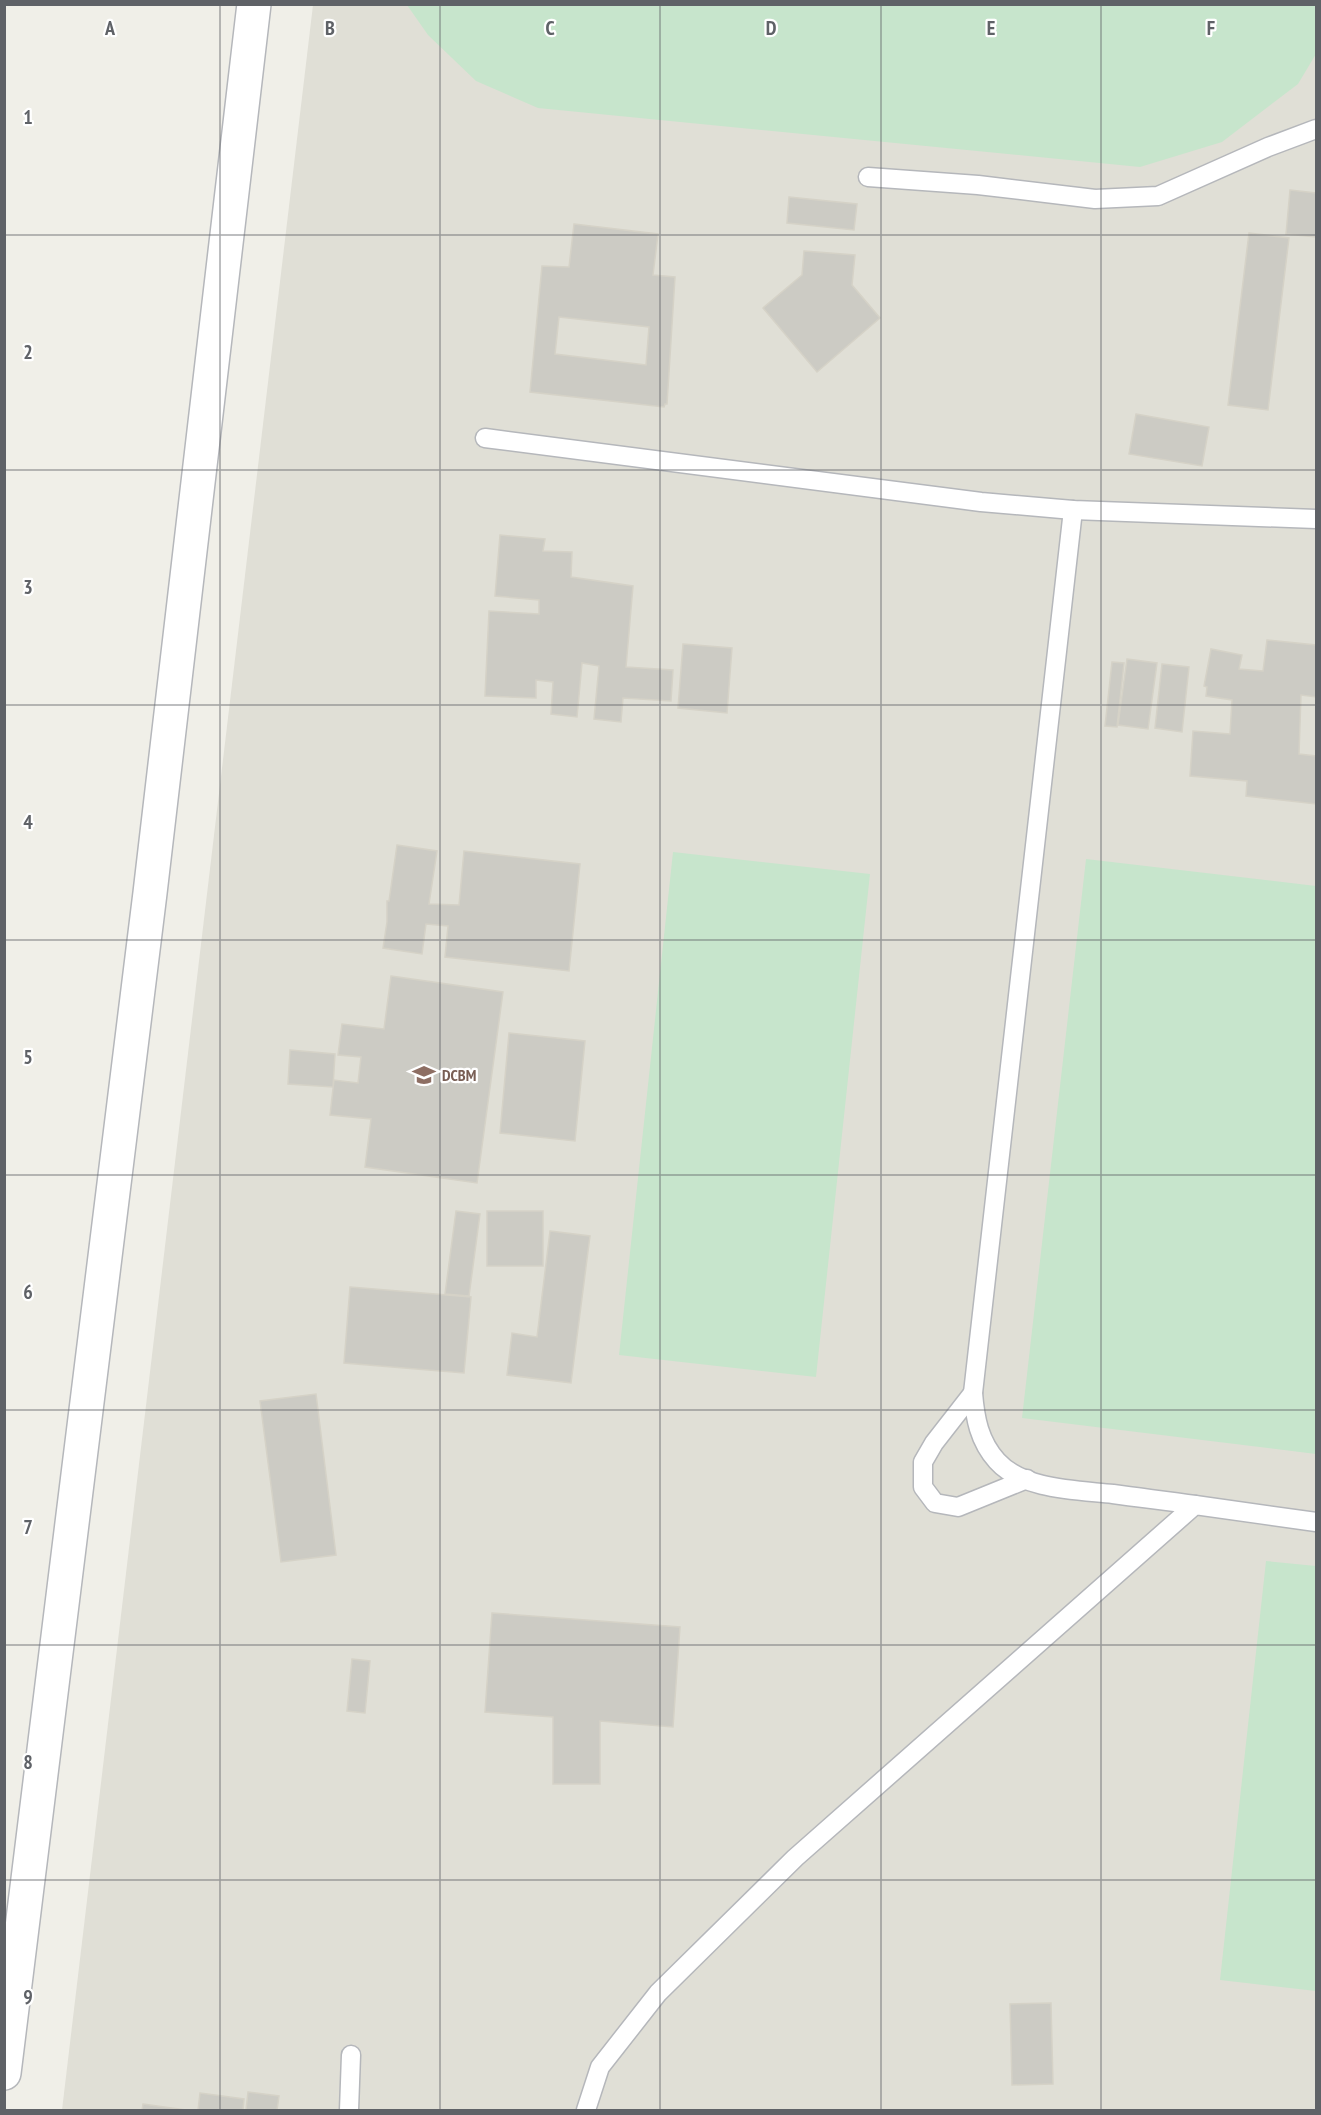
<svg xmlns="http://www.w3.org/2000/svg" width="1321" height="2115" font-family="'PT Sans Narrow',sans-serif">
<rect width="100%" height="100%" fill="#f0efe8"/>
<polygon fill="#e0dfd6" points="313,5 1316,5 1316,2110 62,2110"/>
<g fill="#c7e5cc">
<polygon points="407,5 1316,5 1316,54 1298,84 1222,142 1140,167 538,108 476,81 428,35"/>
<polygon points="673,852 870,874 816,1377 619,1355"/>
<polygon points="1086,859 1316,886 1316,1454 1022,1418"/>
<polygon points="1266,1561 1316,1566 1316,1991 1220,1980"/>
</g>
<g fill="#cccbc4" stroke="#d5d2c7" stroke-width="1.5" fill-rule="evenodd">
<polygon points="1290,190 1316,193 1316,237 1286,234"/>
<polygon points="789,197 857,204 854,230 787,223"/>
<path d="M 574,224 L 658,234 L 653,275 L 675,277 L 667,404 L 665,404 L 664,407 L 530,392 L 542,266 L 569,267 ZM 559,317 L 649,327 L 646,365 L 555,354 Z"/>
<polygon points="1249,233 1289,238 1268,410 1228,405"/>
<polygon points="804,251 855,255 852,285 880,318 817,372 763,308 802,275"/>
<polygon points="1136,414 1209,427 1202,466 1129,454"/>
<polygon points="500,535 545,539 543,551 572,552 571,577 633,586 626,667 673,670 671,701 623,698 621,722 594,719 599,666 582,663 577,717 551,714 553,682 536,680 536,698 485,696 489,611 539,614 539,600 495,596"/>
<polygon points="1267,640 1316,645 1316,697 1301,695 1299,754 1316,756 1316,804 1246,796 1247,781 1190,776 1193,731 1230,734 1232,700 1206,696 1207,687 1204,686 1211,649 1242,655 1239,669 1263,671"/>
<polygon points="683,644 732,648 727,713 678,708"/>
<polygon points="1127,659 1157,663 1148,729 1118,725"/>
<polygon points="1112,662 1124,663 1117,727 1105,726"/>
<polygon points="1162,664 1189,667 1182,732 1155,728"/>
<polygon points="397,845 437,851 429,904 459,905 464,851 580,864 569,971 445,957 448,926 426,924 422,954 383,948 387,922 387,901 389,901"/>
<polygon points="391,976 503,992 477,1183 365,1167 371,1119 330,1115 334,1080 358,1083 361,1057 338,1055 342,1024 384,1029"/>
<polygon points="509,1033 585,1041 575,1141 500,1133"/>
<polygon points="290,1050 335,1054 333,1087 288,1084"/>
<polygon points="456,1211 480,1214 469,1296 445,1294"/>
<rect x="487" y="1211" width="56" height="55"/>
<polygon points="550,1231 590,1236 571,1383 507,1375 512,1333 537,1337"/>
<polygon points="350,1287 471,1297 464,1373 344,1363"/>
<polygon points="316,1394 336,1555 281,1562 260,1401"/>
<polygon points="492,1613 680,1627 673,1727 600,1721 600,1784 553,1784 553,1717 485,1712"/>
<polygon points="352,1659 370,1661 365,1713 347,1711"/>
<polygon points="1051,2003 1053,2084 1012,2085 1010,2004"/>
<polygon points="248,2092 279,2096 277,2110 246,2110"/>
<polygon points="200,2093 244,2099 243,2110 198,2110"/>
<polygon points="143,2104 186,2110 142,2110"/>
</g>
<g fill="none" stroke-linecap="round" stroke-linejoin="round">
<g stroke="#b5b7bb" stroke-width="21">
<g id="service">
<polyline points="868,177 978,185 1095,199 1158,196 1268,147 1316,129"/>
<polyline points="485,438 981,502 1073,510 1316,519"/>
<path d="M 1073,510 L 973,1393 C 975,1418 979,1441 997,1461 C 1023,1490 1077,1490 1113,1494 C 1141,1498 1168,1501 1195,1505"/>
<polyline points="973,1393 934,1443 923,1462 923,1487 935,1503 958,1507 1027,1479"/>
<polyline points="349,2110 351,2055"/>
<polyline points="586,2110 600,2067 658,1993 795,1858 1195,1505 1316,1522"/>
</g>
</g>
<g stroke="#b5b7bb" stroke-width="36">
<polyline id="minor" points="4,2073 150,893 254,4"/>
</g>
<use href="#service" stroke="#fff" stroke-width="18"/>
<use href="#minor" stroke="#fff" stroke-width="33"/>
</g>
<path fill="none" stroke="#5f6267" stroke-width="1.5" stroke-opacity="0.55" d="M 220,4 L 220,2110M 440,4 L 440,2110M 660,4 L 660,2110M 881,4 L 881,2110M 1101,4 L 1101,2110M 4,235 L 1316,235M 4,470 L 1316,470M 4,705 L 1316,705M 4,940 L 1316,940M 4,1175 L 1316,1175M 4,1410 L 1316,1410M 4,1645 L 1316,1645M 4,1880 L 1316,1880"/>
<defs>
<g id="university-bare" transform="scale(1.8)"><path d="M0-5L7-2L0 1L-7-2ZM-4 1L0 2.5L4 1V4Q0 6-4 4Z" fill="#8d6e63" stroke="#fff" stroke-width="2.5" paint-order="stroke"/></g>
</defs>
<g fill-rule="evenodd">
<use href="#university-bare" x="424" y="1075"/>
</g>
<g text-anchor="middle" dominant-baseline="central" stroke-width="4.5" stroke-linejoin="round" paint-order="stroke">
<g font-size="16" font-weight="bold" fill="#785e54" stroke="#fff" text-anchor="start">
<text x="442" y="1075">DCBM</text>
</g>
</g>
<g font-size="20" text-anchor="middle" font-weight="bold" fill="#5f6267" stroke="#fff" stroke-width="4.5" stroke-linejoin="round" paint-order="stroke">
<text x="110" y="35">A</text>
<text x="330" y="35">B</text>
<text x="550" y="35">C</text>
<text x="771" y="35">D</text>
<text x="991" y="35">E</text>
<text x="1211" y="35">F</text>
<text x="28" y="124">1</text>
<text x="28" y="359">2</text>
<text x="28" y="594">3</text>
<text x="28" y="829">4</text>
<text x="28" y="1064">5</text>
<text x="28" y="1299">6</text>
<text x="28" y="1534">7</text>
<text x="28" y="1769">8</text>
<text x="28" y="2004">9</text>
</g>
<rect width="1321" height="2115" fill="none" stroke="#5f6267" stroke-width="12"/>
</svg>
